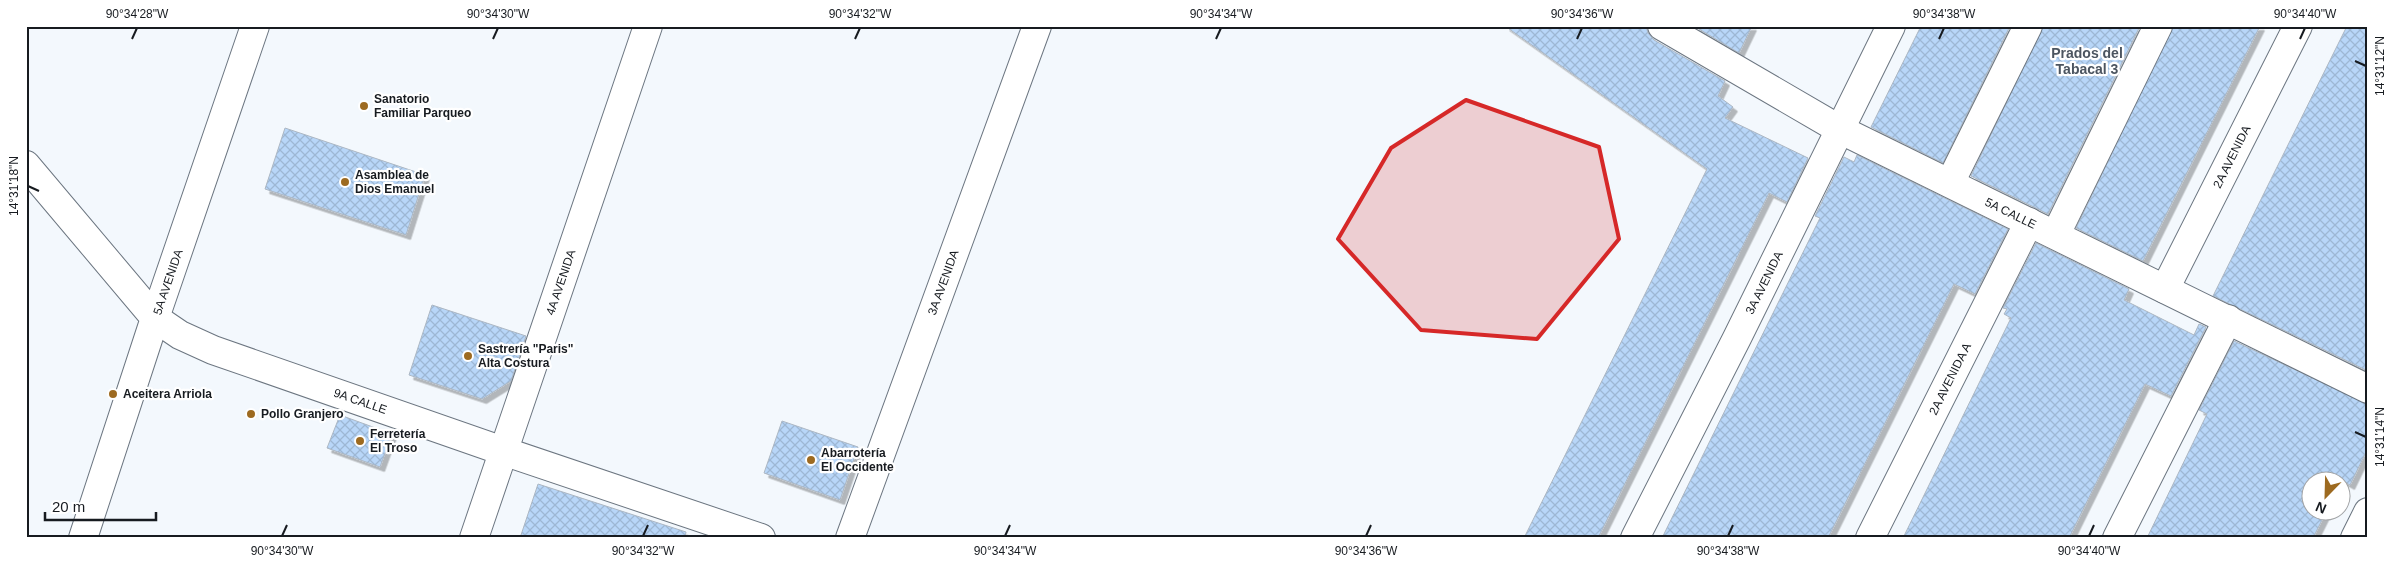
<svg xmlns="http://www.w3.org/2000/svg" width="2394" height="564" font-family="Helvetica,sans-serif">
<defs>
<pattern id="building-cross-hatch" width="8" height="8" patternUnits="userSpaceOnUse" patternTransform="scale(1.25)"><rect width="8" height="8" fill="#b8d6f8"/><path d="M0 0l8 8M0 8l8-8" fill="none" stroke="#9db7d4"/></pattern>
<filter id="shadow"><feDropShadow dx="4.5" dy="4.5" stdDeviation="0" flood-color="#0004"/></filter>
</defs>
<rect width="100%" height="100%" fill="#f3f8fd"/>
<g fill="url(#building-cross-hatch)" stroke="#acb7c3" filter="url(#shadow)">
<polygon points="1505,26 1646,26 1648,33 1654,40 1725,81 1718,96 1733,107 1725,118 1808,158 1787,202 1769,193 1598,538 1524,538 1707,169"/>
<polygon points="1694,26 1752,26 1739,53"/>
<polygon points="1921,26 2010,26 1943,163 1871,127"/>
<polygon points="2043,26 2140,26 2048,214 1971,176"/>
<polygon points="2173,26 2260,26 2143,261 2076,228"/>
<polygon points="2347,26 2368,26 2368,371 2213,296"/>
<polygon points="285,128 425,175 406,235 265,189"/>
<polygon points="1857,155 2008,229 1975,294 1954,284 1828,538 1662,538 1820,218 1815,216 1844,157 1854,162"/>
<polygon points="2036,243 2129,289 2124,300 2194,335 2199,324 2206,327 2171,396 2145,384 2069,538 1903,538 2011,318 2004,314 2007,309 2003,308"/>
<polygon points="432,305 526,336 511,381 482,399 409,375"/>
<polygon points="2234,341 2368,404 2368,448 2350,485 2341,480 2312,482 2312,512 2326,512 2313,538 2147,538 2207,414 2199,410"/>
<polygon points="340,415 392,434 380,467 327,448"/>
<polygon points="782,421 858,447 840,500 764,473"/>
<polygon points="538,484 686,532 685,538 520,538"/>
</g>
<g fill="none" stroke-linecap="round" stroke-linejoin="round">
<g stroke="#6c7681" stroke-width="30">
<g id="minor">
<path id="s1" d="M 1662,26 L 1839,129 L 2368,389"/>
<polyline points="26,165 155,318 83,538"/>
<polyline points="1950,183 2028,26"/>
<polyline points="2056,234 2158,26"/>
<path id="s2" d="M 2165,289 L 2298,26"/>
<path id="s3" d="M 474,538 L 648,26"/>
<path id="s4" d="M 850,538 L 1037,26"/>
<path id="s5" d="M 1635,538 L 1737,338 L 1891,26"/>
<path id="s6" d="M 1870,538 L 2029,222"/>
<polyline points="2117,538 2228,319"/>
<polyline points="2355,538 2368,512"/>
</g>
</g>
<g stroke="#6c7681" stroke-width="30">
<g id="secondary">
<path id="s7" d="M 255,26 L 155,318 L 180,335 L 213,350 L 503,451 L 761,538"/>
</g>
</g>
<use href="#minor" stroke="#fff" stroke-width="28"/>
<use href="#secondary" stroke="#fff" stroke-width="28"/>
</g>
<path fill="#d62828" fill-opacity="0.2" stroke="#d62828" stroke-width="4" stroke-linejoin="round" d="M 1466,100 L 1599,147 L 1619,239 L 1537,339 L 1421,330 L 1338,239 L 1391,148 Z"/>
<path fill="none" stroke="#171b20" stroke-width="2" d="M 132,39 L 137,28M 493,39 L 498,28M 855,39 L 860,28M 1216,39 L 1221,28M 1577,39 L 1582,28M 1939,39 L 1944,28M 2300,39 L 2305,28M 2355,61 L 2366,66M 28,186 L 39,191M 2355,432 L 2366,437M 282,536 L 287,525M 643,536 L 648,525M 1005,536 L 1010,525M 1366,536 L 1371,525M 1728,536 L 1733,525M 2089,536 L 2094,525"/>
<g fill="#9d6a20" stroke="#fff" stroke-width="2">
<circle cx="364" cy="106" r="5"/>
<circle cx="345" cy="182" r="5"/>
<circle cx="468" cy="356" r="5"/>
<circle cx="113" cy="394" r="5"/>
<circle cx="251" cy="414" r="5"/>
<circle cx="360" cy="441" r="5"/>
<circle cx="811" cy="460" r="5"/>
</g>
<g text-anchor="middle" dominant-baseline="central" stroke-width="4.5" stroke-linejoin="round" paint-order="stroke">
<g font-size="12" font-weight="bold" fill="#171b20" stroke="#fff" text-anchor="start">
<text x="374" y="99">Sanatorio<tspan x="374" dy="14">Familiar Parqueo</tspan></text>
<text x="355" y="175">Asamblea de<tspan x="355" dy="14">Dios Emanuel</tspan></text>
<text x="478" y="349">Sastrería "Paris"<tspan x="478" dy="14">Alta Costura</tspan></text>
<text x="123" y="394">Aceitera Arriola</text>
<text x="261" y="414">Pollo Granjero</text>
<text x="370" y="434">Ferretería<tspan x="370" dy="14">El Troso</tspan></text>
<text x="821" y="453">Abarrotería<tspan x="821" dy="14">El Occidente</tspan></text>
</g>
<g font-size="12" fill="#171b20" stroke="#fff">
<text stroke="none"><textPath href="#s2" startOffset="148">2A AVENIDA</textPath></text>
<text stroke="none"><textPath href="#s1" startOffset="396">5A CALLE</textPath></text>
<text transform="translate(168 282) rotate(-71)">5A AVENIDA</text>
<text stroke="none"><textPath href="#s3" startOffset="270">4A AVENIDA</textPath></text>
<text stroke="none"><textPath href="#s4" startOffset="272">3A AVENIDA</textPath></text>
<text stroke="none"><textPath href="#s5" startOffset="286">3A AVENIDA</textPath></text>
<text stroke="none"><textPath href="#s6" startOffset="178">2A AVENIDA A</textPath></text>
<text stroke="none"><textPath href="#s7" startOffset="531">9A CALLE</textPath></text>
</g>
<g font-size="14" font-weight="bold" fill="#4c5560" stroke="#fff">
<text x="2087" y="53">Prados del<tspan x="2087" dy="16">Tabacal 3</tspan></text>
</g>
</g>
<rect width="2394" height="564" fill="none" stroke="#ffffff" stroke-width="55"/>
<g transform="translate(2326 496) rotate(203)"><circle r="24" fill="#ffffff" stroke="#a2a4a6"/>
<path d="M0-4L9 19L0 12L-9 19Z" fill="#9d6a20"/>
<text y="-8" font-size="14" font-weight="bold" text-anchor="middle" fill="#171b20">N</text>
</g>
<path d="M45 512v8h111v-8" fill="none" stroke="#171b20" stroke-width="2.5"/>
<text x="52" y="512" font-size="15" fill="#171b20" stroke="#ffffff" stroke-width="4" paint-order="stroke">20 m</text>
<rect x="28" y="28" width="2338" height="508" fill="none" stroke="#171b20" stroke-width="2"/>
<g font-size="12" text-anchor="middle" fill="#171b20">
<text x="137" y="18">90°34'28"W</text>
<text x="498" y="18">90°34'30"W</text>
<text x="860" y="18">90°34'32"W</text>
<text x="1221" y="18">90°34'34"W</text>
<text x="1582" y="18">90°34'36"W</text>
<text x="1944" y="18">90°34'38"W</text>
<text x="2305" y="18">90°34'40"W</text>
<text transform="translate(2380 66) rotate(-90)" y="4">14°31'12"N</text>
<text transform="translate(14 186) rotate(-90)" y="4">14°31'18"N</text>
<text transform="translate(2380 437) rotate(-90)" y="4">14°31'14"N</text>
<text x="282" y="555">90°34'30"W</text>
<text x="643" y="555">90°34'32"W</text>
<text x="1005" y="555">90°34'34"W</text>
<text x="1366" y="555">90°34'36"W</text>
<text x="1728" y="555">90°34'38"W</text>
<text x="2089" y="555">90°34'40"W</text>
</g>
</svg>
